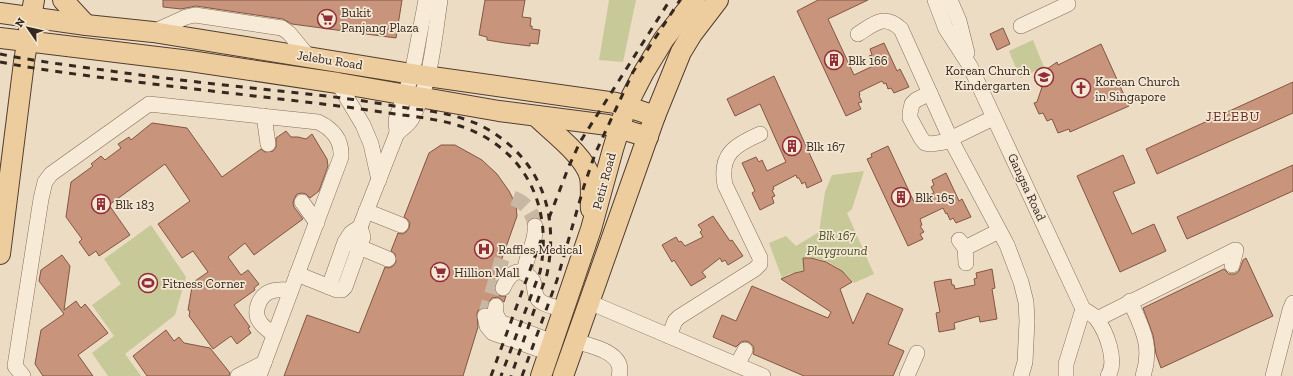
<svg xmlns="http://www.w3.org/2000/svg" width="1293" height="376" font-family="'Zilla Slab',serif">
<rect width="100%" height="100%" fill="#ecdcc4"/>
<g fill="#c8c998">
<polygon points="609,0 636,0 623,62 599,60"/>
<polygon points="1033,40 1044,67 1020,78 1009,51"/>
<path d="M 864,171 L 852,209 L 847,213 L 874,274 L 854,283 C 840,266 824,257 803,257 L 803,271 L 789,274 L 782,278 L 769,243 L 786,236 L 796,246 L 819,232 L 825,192 L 832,175 Z"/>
<polygon points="151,225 186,277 175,315 125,354 141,376 108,376 92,353 114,336 92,305 121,284 104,259"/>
</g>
<g fill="#c8947c" stroke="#835642">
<polygon points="163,0 402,0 396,38 292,24 283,19 196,6 181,9 163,7"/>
<polygon points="485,0 525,0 522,17 531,18 530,26 532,26 532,29 540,30 538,44 530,43 530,46 505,43 487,40 487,37 479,35"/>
<polygon points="818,0 868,0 828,19 854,75 873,66 869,56 872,55 870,49 884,43 897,71 900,69 909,87 894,93 891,88 888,89 886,83 884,84 882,81 859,92 860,95 859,96 862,102 858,103 861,109 846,116 797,11"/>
<polygon points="1003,28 1010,44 997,50 990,34"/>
<polygon points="1101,44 1129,106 1070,132 1069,129 1058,133 1052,119 1047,121 1043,113 1039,114 1034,103 1037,102 1042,87 1037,84 1039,75 1043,68 1047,69 1057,62 1058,65"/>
<polygon points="774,76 822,181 807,188 805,182 802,184 799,178 797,178 796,175 773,187 774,189 772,190 775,196 772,197 774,203 760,210 752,193 755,191 742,163 756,157 759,162 762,160 767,171 786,162 760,104 735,116 727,99"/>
<polygon points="1293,82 1293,113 1157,174 1146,149"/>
<polygon points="152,123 187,128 222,177 261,149 265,152 273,151 276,147 276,138 286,131 291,137 298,137 306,139 312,134 327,159 328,166 319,191 310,198 306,194 302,193 297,194 294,199 293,203 294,207 303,219 254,255 245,243 228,257 241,275 248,270 259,284 254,288 255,290 234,305 250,327 248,328 251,333 237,344 231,336 213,349 189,316 190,311 188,310 192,287 194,287 195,281 208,272 193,251 182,258 158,224 190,201 165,164 109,205 130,235 99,256 96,251 89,256 79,242 82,239 66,217 71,182 93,166 91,164 101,156 105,160 121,148 118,144 129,137 131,140"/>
<polygon points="441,145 455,145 482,160 497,174 509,191 516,205 517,216 493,284 495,285 494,289 496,293 500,296 506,296 504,302 498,297 492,298 488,303 487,302 485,307 479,309 477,313 478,327 463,376 284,376 307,315 359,333 385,267 389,268 393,266 396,262 395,254 391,251 398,233 402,234 406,232 409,228 410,223 408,220 404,217 429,153"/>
<polygon points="888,146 914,202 934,193 931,187 934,185 932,180 946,173 959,201 962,199 971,217 956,223 953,218 950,220 947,213 946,214 943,208 920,219 922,225 920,226 924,232 920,234 923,239 908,246 867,159 872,157 871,154"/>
<polygon points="1123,155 1135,183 1113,192 1132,234 1154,224 1166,251 1120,272 1077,176"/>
<polygon points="1293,165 1293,191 1187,239 1177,217"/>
<polygon points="713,216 730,241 732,240 743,256 728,265 725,260 722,262 720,258 702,272 706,277 691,286 674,260 672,262 662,245 676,237 679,242 681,241 685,246 703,237 700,232 702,230 698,225"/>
<polygon points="62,255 70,266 64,310 76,301 81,308 85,304 108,333 78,355 93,376 43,376 35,364 41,330 64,314 39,281 41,270"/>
<polygon points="803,258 811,258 826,262 842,271 852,282 840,289 853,324 867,293 903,309 888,344 904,351 893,376 804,376 753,354 754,350 753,346 749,342 745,341 741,342 736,347 713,337 722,315 736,321 752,286 828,318 831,312 781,279 795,273 804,271"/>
<polygon points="1246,258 1273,316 1161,368 1156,354 1153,335 1143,308 1224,269 1229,274 1235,274 1239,271 1243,260"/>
<polygon points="992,269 995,288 992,289 997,319 980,322 979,316 954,323 955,329 939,332 936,313 940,312 934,282 951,279 952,285 954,285 955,289 975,285 974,279 977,278 976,273"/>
<polygon points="166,330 174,341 179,337 184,343 210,348 230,373 229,376 147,376 133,356"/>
</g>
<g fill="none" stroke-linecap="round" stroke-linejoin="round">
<g stroke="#c8b8a3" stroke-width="15" stroke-dasharray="15 8" stroke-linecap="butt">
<path d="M 513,198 C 526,203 533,212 535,226"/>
<polyline points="485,316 502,259"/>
</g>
<g stroke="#856e5b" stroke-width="16">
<g id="minor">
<path d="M 935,0 L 946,29 L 970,66 L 1083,309 C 1088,312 1092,314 1096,318 C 1106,331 1118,361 1108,376"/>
<polyline points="950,0 959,21 967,53"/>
<polyline points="1021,26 1068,4"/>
<polyline points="153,32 186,17 195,15 282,28 289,33 308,56"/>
<path d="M 858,34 C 874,24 884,13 901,29 L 951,140 L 1007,245 L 1021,282 L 1026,302 L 1027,321 L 1025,362 L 1021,376"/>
<polyline points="338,83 363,125 371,144 379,180"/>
<polyline points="930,93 916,100 912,104 910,113 910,118 921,138 925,143 931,144 944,142 993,118"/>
<polyline points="264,116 268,144"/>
<path d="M 397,133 C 402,129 408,125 411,120 C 431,84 434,40 440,0"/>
<polyline points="302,202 317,223"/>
<polyline points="366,211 401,225"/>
<polyline points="959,240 965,248 966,263"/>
<polyline points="352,244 388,259"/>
<polyline points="965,248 999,231"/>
<path d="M 525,273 C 524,257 537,243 535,226"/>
<polyline points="297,274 337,290 342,290 345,287 363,237 360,227"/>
<polyline points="329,287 345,242 351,233 360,227 397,133 396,120 412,74 426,0"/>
<path d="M 503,288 C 507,279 514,267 526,274 C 529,276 531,278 533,281 C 535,286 534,294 538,299 C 542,305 557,307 564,310"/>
<path d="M 1130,301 C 1142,328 1153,346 1143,376"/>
<polyline points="589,302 763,376"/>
<polyline points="496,306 495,312 500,322 553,342"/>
<polyline points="485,316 487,326 493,333 549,353"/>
<polyline points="1097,319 1235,250 1236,250 1232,265"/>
<path d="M 274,335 C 270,331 263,327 260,322 C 252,312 260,294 272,291 C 278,289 285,290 291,290"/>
<path d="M 669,336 L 675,321 L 679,317 L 755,269 L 760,264 L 760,258 L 725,185 C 719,154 735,145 760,134"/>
<path d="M 574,341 C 591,346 626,352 619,376"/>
<polyline points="737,365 745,350"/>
<path d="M 23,376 L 15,366 L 41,199 L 45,182 L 51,174 L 149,104 L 318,122 C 333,129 342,140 341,157 L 259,376"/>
<polyline points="238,376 264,363"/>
<polyline points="907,376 917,353"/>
<polyline points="1066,376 1066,364 1083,309"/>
<polyline points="1273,376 1290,310 1293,303"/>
</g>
</g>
<g stroke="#533d2f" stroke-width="22">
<g id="major">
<polyline points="63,0 86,25"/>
<polyline points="0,13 86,25 153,32 412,74 616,103 655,116"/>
<polyline points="0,38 190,61 338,83 499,111 608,125 648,137"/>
<path d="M 537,117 C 552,132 585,156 590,177 C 592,187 590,199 591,209"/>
<polyline points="0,254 24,62 34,0"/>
<polyline points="541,376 591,229 613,149 626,107 644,72 664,39 695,0"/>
<polyline points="563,376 655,116 681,52 692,34 718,0"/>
</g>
</g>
<use href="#minor" stroke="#f7ead7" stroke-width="15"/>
<use href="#major" stroke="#edcd9d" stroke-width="20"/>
<g stroke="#36281f" stroke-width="3" stroke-dasharray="7 7" stroke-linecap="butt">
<path d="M 0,54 C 29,60 59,64 89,68 C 165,79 241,87 317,95 C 345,98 372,102 400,107 C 430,111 462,114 489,130 C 542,162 559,215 547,274 L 511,376"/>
<path d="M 0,62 C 30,68 60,72 90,76 C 165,86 239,94 314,103 C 341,106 368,110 395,114 C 426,118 457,121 485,137 C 535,166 551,219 540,272 L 501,376"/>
<polyline points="549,218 569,166 580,142 670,0"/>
<polyline points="491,376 541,240"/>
<polyline points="522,376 557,280 584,186 595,154 633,72 680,0"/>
</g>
</g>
<defs>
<g id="supermarket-ring" transform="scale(1)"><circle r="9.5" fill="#f4e7d3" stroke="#912e38" stroke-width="1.5"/><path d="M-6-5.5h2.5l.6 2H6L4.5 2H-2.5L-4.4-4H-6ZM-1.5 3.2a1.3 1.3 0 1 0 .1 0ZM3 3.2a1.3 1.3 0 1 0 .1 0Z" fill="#912e38"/></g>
<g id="building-ring" transform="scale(1)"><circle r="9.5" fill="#f4e7d3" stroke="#912e38" stroke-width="1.5"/><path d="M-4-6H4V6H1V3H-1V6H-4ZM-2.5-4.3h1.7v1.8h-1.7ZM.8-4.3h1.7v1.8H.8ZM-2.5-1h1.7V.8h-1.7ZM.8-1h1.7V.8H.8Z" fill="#912e38"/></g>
<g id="school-ring" transform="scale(1)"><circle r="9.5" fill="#f4e7d3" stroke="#912e38" stroke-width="1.5"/><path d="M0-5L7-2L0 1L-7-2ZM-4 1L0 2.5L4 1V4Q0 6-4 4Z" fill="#912e38"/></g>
<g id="church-ring" transform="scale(1)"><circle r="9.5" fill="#f4e7d3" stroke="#912e38" stroke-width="1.5"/><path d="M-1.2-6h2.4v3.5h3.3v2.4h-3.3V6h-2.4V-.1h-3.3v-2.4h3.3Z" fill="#912e38"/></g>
<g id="hospital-ring" transform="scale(1)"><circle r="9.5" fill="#f4e7d3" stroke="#912e38" stroke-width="1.5"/><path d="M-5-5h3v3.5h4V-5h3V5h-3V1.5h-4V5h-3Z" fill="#912e38"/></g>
<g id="stadium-ring" transform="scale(1)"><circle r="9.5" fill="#f4e7d3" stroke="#912e38" stroke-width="1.5"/><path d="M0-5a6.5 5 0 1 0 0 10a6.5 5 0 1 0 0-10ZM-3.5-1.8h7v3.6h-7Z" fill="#912e38"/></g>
</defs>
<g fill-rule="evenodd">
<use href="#supermarket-ring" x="327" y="19"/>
<use href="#building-ring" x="834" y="60"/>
<use href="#school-ring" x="1044" y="77"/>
<use href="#church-ring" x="1081" y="88"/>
<use href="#building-ring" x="792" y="146"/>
<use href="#building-ring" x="901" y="197"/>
<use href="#building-ring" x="101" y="204"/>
<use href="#hospital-ring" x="484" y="249"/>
<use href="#supermarket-ring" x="440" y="272"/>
<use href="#stadium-ring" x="148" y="283"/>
</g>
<g text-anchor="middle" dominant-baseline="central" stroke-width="3.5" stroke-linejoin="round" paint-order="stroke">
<g font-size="13" fill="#36281f" stroke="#f4e7d3" text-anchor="start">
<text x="341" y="12">Bukit<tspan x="341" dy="15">Panjang Plaza</tspan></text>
<text x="848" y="60">Blk 166</text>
<text x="1030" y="70" text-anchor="end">Korean Church<tspan x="1030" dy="15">Kindergarten</tspan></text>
<text x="1095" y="81">Korean Church<tspan x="1095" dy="15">in Singapore</tspan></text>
<text x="806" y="146">Blk 167</text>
<text x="915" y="197">Blk 165</text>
<text x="115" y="204">Blk 183</text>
<text x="498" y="249">Raffles Medical</text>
<text x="454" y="272">Hillion Mall</text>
<text x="162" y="283">Fitness Corner</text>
</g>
<g font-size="13" fill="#36281f" stroke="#f4e7d3">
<text transform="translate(330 60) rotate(9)">Jelebu Road</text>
<text transform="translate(604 181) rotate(-75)">Petir Road</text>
<text transform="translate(1027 187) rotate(65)">Gangsa Road</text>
</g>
<g font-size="13" font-style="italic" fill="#4b5226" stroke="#f4e7d3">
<text x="837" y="235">Blk 167<tspan x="837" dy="15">Playground</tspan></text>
</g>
<g font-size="14" letter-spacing="1" fill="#612820" stroke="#f4e7d3">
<text x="1233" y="116">JELEBU</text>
</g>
</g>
<g transform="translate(28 28) rotate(304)" stroke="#f4e7d3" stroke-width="3" paint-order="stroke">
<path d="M0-3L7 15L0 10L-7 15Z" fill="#36281f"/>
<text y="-6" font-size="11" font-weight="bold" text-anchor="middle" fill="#36281f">N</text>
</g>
</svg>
